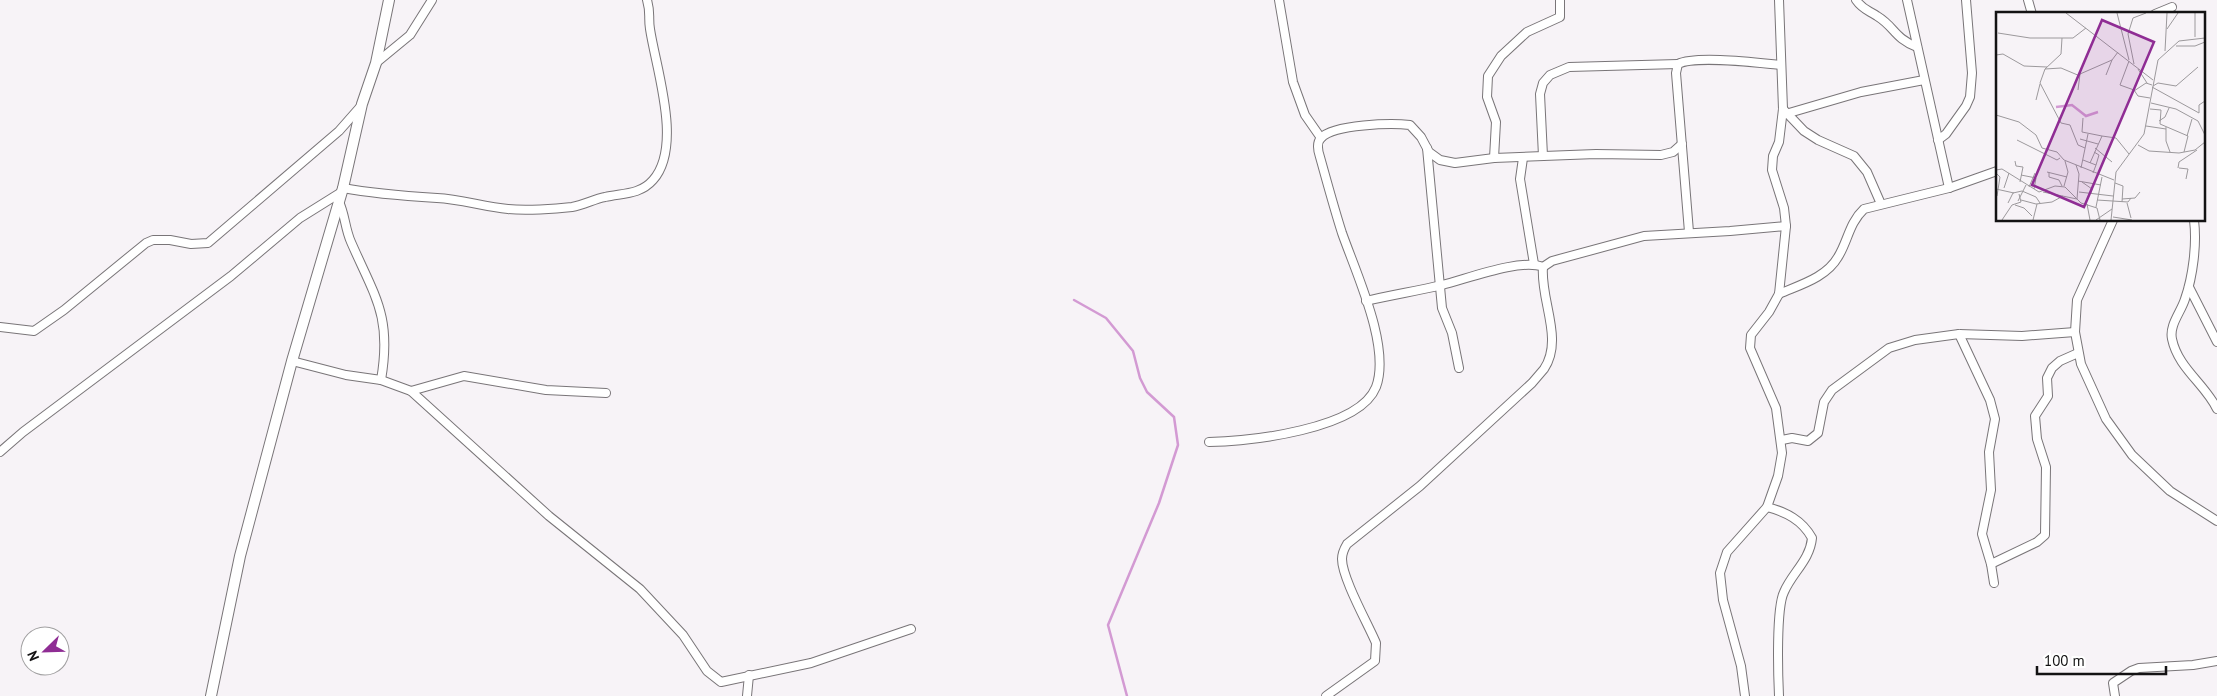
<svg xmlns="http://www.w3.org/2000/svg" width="2217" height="696" font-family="'PT Sans',sans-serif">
<rect width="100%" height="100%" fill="#f7f3f7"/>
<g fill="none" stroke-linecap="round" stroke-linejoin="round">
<polyline stroke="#d39ad3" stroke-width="2.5" points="1074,300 1106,318 1133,351 1140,378 1147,392 1174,417 1178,445 1159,503 1108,625 1127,696"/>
<g stroke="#797578" stroke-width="10">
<g id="street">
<polyline points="1279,0 1293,82 1305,115 1321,138"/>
<path d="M 1856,0 C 1863,10 1868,10 1877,16 C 1895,27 1894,38 1917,47"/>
<polyline points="1907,0 1949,188"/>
<polyline points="2028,0 2032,14"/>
<polyline points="2155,14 2172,7"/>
<polyline points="376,63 410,35 432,0"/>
<polyline points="1783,109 1804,131 1818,140 1854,156 1867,172 1881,204"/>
<polyline points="1789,113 1861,92 1924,80"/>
<polyline points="1938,140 1946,134 1966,106 1970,97 1972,73 1966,0"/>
<polyline points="1427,148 1442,308 1452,333 1459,368"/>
<polyline points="1543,156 1540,94 1543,83 1550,75 1569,67 1678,64"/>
<polyline points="1494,158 1496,122 1487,97 1488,76 1501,56 1527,32 1560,17 1560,0"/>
<polyline points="1523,158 1520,179 1534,264"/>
<path d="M 343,188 C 375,194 405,196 437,198 C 461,199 484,207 508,209 C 525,211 555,209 572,207 C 584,205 594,199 605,197 C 622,193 640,195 653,180 C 683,146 656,69 650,29 C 648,17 651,14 647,0"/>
<path d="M 339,202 C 345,214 345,229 351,242 C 375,297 392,316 381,380"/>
<polyline points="2113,220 2077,300 2075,332 2081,364 2106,419 2132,455 2170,491 2217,521"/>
<path d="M 2194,220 C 2197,244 2193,276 2185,299 C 2181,312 2169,325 2172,339 C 2178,368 2205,384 2217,409"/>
<path d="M 1689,232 L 1676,73 L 1678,64 C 1696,55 1759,63 1781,65"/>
<polyline points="1543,267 1552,261 1644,236 1730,231 1786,226"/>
<polyline points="2189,287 2217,342"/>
<path d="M 1779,294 C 1799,285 1826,278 1838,257 C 1848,241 1849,223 1864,209 L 1949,188 L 1997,171"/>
<path d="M 1366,301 C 1391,295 1417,291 1442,285 C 1467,279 1520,258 1543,267"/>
<polyline points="0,327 34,331 64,310 146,243 153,240 170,240 191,244 208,243 339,131 361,106"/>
<polyline points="1959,334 1990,400 1995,419 1989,452 1991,490 1982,534 1991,564 1994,583"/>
<polyline points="292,361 346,375 381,380 411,391 549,516 640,589 683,635 707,671 721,682 811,663 911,629"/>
<polyline points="411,391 464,376 546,390 606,393"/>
<polyline points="1782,440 1792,438 1808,441 1818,433 1824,402 1832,390 1889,348 1915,340 1959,334 2022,336 2075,332"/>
<path d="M 1209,442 C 1249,441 1359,430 1376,387 C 1391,347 1356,273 1342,233 C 1334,208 1327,182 1320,157 C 1318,151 1316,143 1321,138 C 1334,124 1392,123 1410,125 L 1421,137 L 1429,152 L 1440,160 L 1455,163 L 1494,158 L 1596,154 L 1661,155 L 1673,152 L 1682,144"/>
<polyline points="0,452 23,432 231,276 300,218 340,193"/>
<path d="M 1767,507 C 1786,512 1802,520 1812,538 C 1810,560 1792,573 1784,592 C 1776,608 1778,675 1779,696"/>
<polyline points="1991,564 2037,542 2045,535 2046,467 2037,439 2035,416 2048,396 2047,378 2052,368 2060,361 2078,353"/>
<polyline points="747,696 749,675"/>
<path d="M 1326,696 L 1375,661 L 1376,643 C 1368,624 1342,578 1342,559 C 1342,553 1344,549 1347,544 L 1420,486 L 1532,383 L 1544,369 C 1564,339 1540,300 1543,267"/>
<polyline points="1745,696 1741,666 1723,600 1720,573 1727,552 1767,507 1778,476 1782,453 1776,408 1750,348 1751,335 1769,312 1779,294 1786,226 1784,208 1772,170 1773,156 1779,142 1783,109 1779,0"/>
<polyline points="2115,696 2113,683 2131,671 2139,668 2193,665 2217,661"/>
</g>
</g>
<g stroke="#797578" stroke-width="12">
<polyline id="secondary" points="211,696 240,556 292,361 343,188 362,104 376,63 389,0"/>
</g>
<use href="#street" stroke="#fff" stroke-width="8"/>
<use href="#secondary" stroke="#fff" stroke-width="10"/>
</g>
<g transform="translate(1996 12)">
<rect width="209" height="209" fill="#f7f3f7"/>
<path fill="none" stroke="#d39ad3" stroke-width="2.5" d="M 60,95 L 76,93 L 90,104 L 102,100"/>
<path fill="none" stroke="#9c999c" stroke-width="1" d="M 70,1 L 157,68M 121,1 L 133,48M 199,1 L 199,25M 171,17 L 182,1M 2,21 L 34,26 L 66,26M 180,34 L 199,34 L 209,30M 169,39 L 171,1M 0,43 L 7,42 L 28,54 L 51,55M 133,49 L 124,73 L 138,78 L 142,84 L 154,86M 138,52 L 132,22 L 137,6 L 150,1M 49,57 L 65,56 L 84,64M 142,57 L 151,71M 110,63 L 116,48M 157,74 L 162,71 L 180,74 L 202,55M 156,75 L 203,101M 82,78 L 84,62 L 116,48 L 122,40M 138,79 L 150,71 L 156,73M 40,88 L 44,72M 155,91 L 180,97 L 202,109 L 209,123M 154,97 L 165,98 L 164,112 L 192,124 L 188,140M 203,101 L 203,93 L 209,89M 0,103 L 23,110 L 40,123 L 46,136 L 61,140 L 68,148 L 118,168M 87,106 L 86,120 L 106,124 L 94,151M 163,109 L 169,105 L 173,96M 150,114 L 170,117M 170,115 L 170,129 L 174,140M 106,124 L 120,126 L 133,142M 191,124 L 196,107M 84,127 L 102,132M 21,128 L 61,148 L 64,146M 142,133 L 153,139 L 183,141 L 199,138 L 209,130M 89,136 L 82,133 L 74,113 L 65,111 L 44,71 L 49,57 L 65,42 L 66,26 L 77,26 L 90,16M 99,136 L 116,150M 98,140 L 103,143 L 100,153M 87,148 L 100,153 L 97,161M 19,149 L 20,154 L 27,155 L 24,170M 80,153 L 83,162 L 81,187M 85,156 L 92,122M 182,156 L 183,150 L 201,138M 183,156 L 192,157 L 190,167M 0,158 L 6,157 L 43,180 L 59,174 L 69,175 L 85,191 L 101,196 L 104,208M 51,160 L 71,165M 53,160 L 53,165 L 63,168 L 66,174M 0,161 L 4,165 L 1,184M 25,163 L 40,166 L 38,177M 82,169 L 105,173M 86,170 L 96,177 L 95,181M 119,171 L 127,174 L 126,190M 68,174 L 72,160 L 69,149M 33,175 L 39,161M 8,176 L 13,161M 0,177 L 18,181M 26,179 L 40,185 L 44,191M 47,180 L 81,187M 83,180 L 117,184M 126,187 L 139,186 L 144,180M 25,188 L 40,192 L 56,190 L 67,184M 101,188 L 132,190 L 135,186M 22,189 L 30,173M 12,191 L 17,181 L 26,179M 131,191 L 135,206M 91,192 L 94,208M 19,193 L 28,196 L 36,204M 100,195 L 106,165M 117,205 L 136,208M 6,208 L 16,193 L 25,190 L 23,182M 37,208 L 41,192M 100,208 L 116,197M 115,208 L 120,160 L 148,122 L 162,48 L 183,29 L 209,26"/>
<path fill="#8f2d94" fill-opacity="0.15" stroke="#8f2d94" stroke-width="2.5" d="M 106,8 L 158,30 L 88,195 L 36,173 Z"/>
<rect width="209" height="209" fill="none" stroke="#131213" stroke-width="2.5"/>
</g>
<g transform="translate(45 651) rotate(247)"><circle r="24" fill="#ffffff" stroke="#a1a0a1"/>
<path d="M0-4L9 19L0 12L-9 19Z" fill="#8f2d94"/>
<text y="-8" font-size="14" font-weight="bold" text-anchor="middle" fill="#131213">N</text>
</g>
<path d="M2037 666v8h129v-8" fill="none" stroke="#131213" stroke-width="2.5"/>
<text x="2044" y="666" font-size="15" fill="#131213" stroke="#ffffff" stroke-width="4" paint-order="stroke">100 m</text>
</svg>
